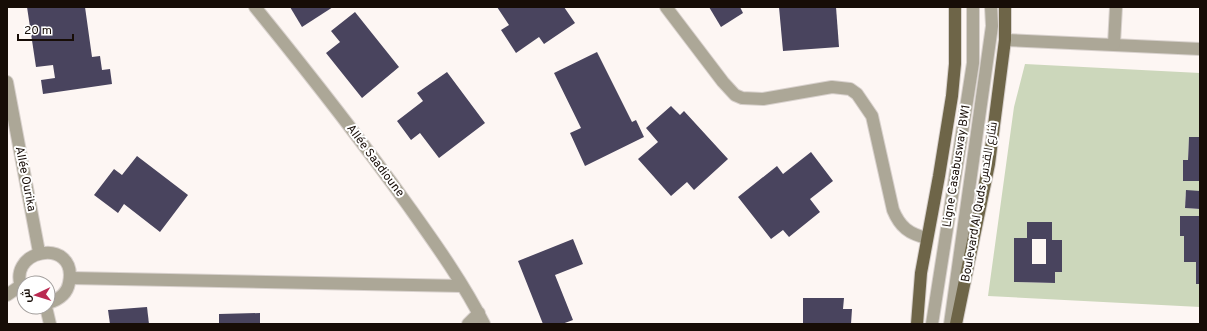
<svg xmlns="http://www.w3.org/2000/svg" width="1207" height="331" font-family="Overpass,Cairo,sans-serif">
<rect width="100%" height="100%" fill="#fdf6f3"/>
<path fill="#ccd7bb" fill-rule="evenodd" d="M 1025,64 L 1200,73 L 1200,137 L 1189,137 L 1188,160 L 1183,160 L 1183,180 L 1200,181 L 1200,191 L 1186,191 L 1185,208 L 1200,209 L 1200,216 L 1180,216 L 1180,235 L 1184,236 L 1184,262 L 1196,262 L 1196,284 L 1200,284 L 1200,307 L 988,296 L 1014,107 ZM 1027,222 L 1052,223 L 1052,240 L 1062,240 L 1062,272 L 1055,272 L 1055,283 L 1014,282 L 1014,238 L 1027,238 Z"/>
<g fill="#49445e" fill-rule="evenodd">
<polygon points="27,7 85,7 92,57 100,56 102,70 110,69 112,84 43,94 41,80 55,78 53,65 36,67"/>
<polygon points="290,7 333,7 302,27"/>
<polygon points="497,7 564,7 575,23 544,44 539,37 516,53 501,30 509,25"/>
<polygon points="709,7 740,7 743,13 721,27"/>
<polygon points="779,7 836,7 839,47 783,51"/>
<polygon points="355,12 399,67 362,98 326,53 340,42 331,31"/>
<polygon points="597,52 632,122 636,120 644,137 585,166 570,133 581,128 554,73"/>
<polygon points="447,72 485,123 439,158 420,133 411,140 397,121 423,101 417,93"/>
<polygon points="671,106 680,115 684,111 728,159 694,190 687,182 671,196 638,159 658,142 646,128"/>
<polygon points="1189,137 1200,137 1200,181 1183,181 1183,160 1188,160"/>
<polygon points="811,152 833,181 810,199 820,212 789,237 783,230 771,239 738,197 777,166 783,174"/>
<polygon points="137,156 188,195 160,232 124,204 118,213 94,195 114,169 122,175"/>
<polygon points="1186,190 1200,191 1200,209 1185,208"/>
<polygon points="1180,216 1200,216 1200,284 1196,284 1196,262 1184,262 1184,236 1180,236"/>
<path d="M 1027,222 L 1052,222 L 1052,240 L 1062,240 L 1062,272 L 1055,272 L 1055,283 L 1014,282 L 1014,238 L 1027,238 ZM 1032,239 L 1046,239 L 1046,264 L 1032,264 Z"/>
<polygon points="573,239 583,264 555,275 573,320 562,324 543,324 518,261"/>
<polygon points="803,298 844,298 843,309 852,309 851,324 803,324"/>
<polygon points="147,307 149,324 110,324 108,310"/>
<polygon points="260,313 260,324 219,324 219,314"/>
</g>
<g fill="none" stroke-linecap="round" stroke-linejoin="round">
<g stroke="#d8d1cd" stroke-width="14">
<g id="minor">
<path d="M 255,7 C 307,71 359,137 407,204 C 434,242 463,282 484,324"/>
<path d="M 666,7 L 723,82 L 735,95 L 742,98 L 763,99 L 832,87 L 850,89 L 857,94 L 872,116 L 893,210 C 900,227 909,234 927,238"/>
<polyline points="1005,40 1200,49"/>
<polyline points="1114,44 1116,7"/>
<polyline points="7,82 39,252"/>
<polyline points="70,278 462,286"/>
<path d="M 24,293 C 0,249 79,235 69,283 C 67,295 58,300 48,303"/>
<polyline points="7,295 20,286"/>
<polyline points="46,307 50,324"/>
<polyline points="468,324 479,313"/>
<polyline points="932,324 973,63 973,7"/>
<polyline points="950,324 992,26 991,7"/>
</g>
</g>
<g stroke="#d8d1cd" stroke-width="14">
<g id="major">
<polyline points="917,324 921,273 939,176 952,96 955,64 955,7"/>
<polyline points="956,324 989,164 1005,40 1005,7"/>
</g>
</g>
<use href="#minor" stroke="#aca797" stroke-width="12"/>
<use href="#major" stroke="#6e6548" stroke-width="12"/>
</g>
<g text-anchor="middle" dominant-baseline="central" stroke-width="4" stroke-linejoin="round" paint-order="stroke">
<g font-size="12" fill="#170d07" stroke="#fff">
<text transform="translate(375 161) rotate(53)">Allée Saadioune</text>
<text transform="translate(957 166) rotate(-81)">Ligne Casabusway BW1</text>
<text transform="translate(25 179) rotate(79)">Allée Ourika</text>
<text transform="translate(980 202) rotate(-80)">Boulevard Al Quds شارع القدس</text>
</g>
</g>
<rect width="1207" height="331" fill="none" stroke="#170d07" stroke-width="16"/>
<g transform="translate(36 295) rotate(266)"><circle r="19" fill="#ffffff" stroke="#a29e9c"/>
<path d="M0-3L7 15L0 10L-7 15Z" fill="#ba2a51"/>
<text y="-6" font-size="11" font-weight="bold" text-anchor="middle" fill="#170d07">ش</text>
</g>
<path d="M18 34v6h55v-6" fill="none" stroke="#170d07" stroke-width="2"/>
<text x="24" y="34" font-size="12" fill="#170d07" stroke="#ffffff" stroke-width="3" paint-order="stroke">20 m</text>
</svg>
